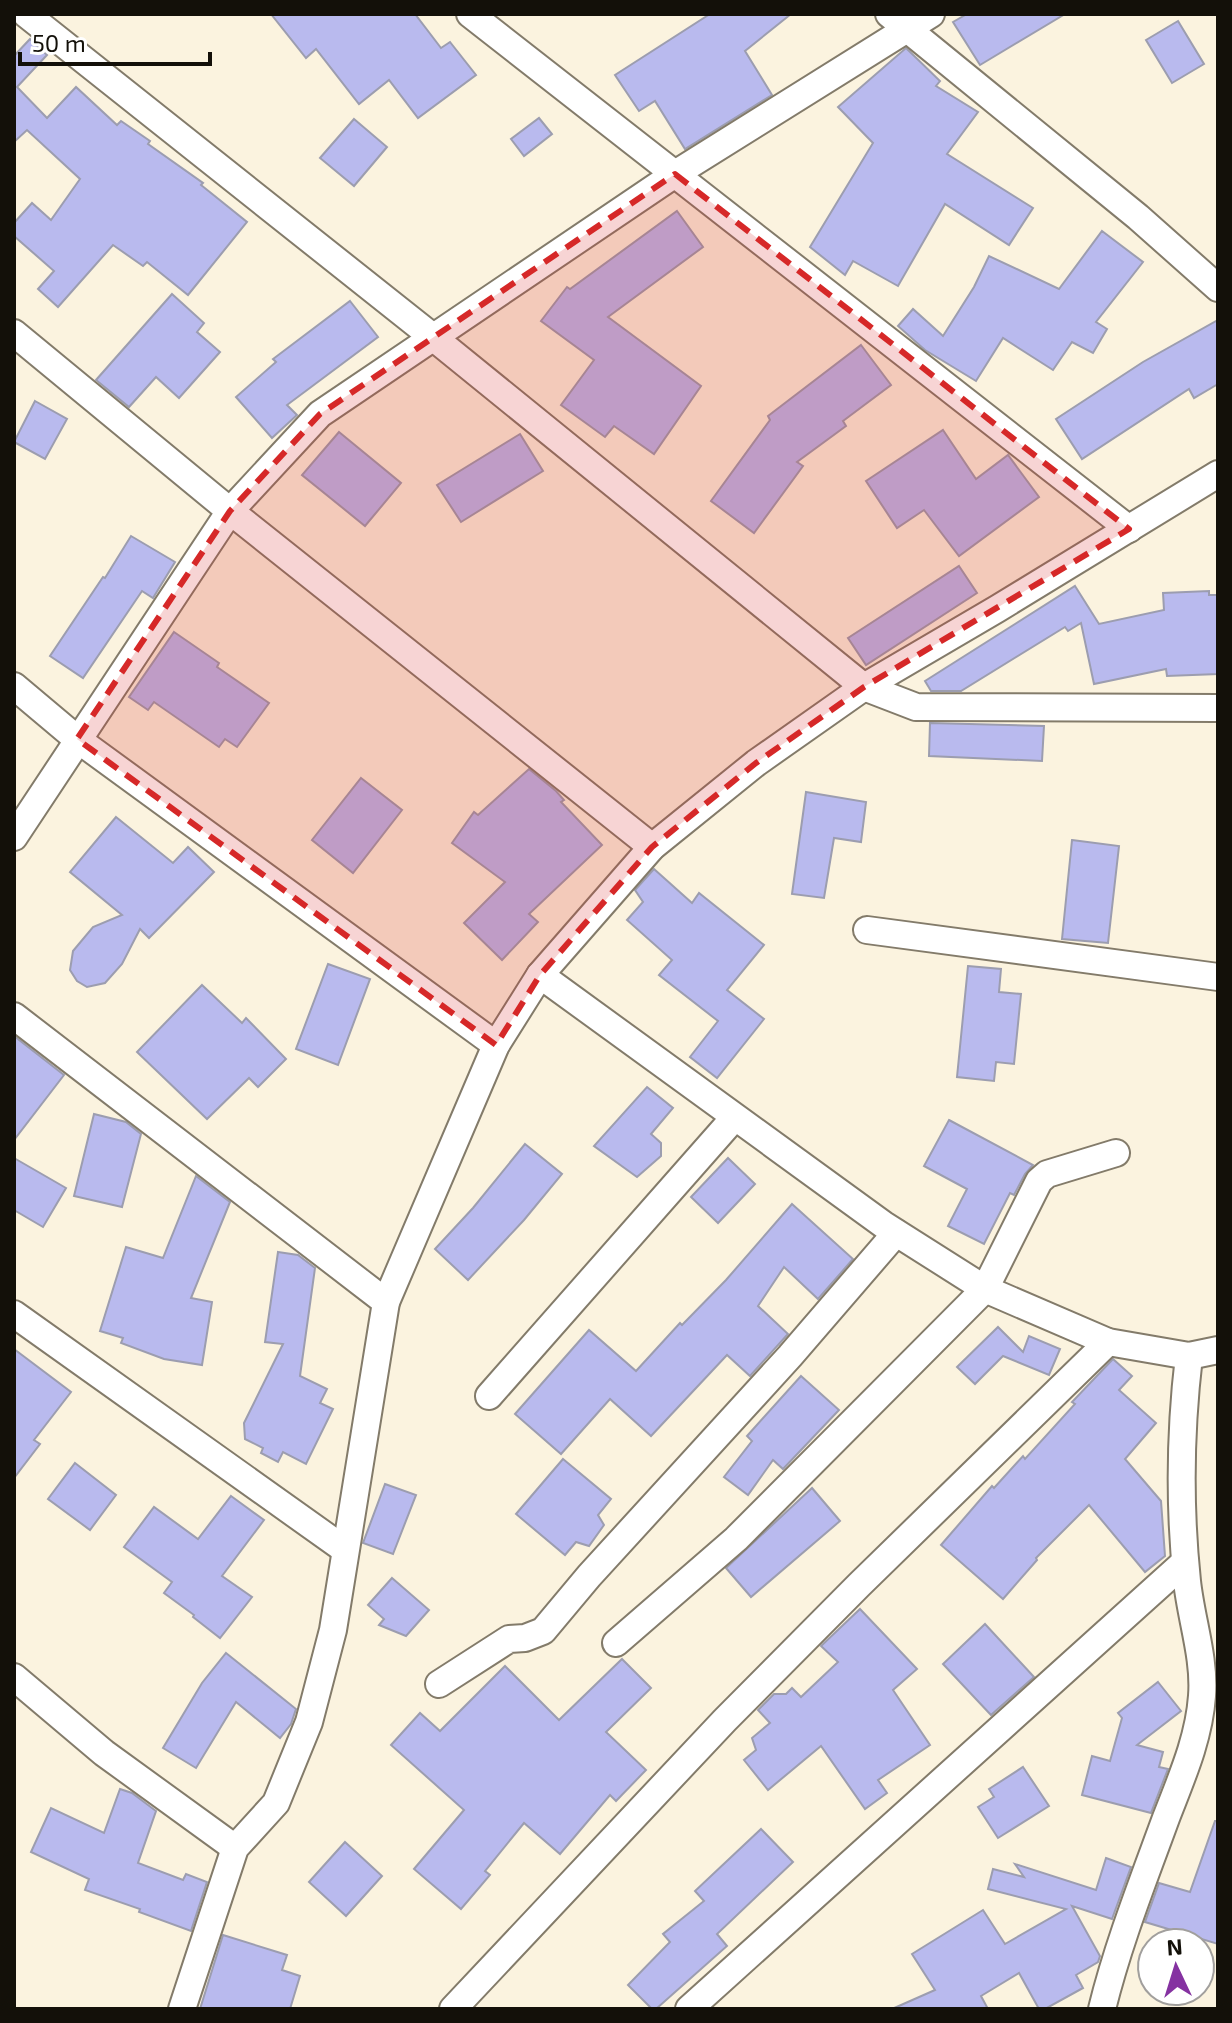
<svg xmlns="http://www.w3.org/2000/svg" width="1232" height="2023" font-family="'Exo 2',sans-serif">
<rect width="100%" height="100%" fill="#fbf3df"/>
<g fill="#b9baee" stroke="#9c9daf" stroke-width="2">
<polygon points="271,14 415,14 441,48 450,42 476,75 418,118 389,80 359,104 316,49 306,58"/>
<polygon points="710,14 791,14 745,51 772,95 685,149 655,101 639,111 615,75"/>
<polygon points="967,14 1065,14 980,65 953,22"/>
<polygon points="1178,21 1204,64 1172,83 1146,40"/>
<polygon points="30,39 47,55 17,87 47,118 76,87 117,125 121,121 150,141 148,144 203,183 201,185 247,222 188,295 147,262 143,266 113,245 58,307 38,289 54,271 14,236 14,223 32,203 51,220 80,179 27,130 14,142 14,56"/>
<polygon points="906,48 940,81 936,86 978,112 947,154 1033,208 1009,245 945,204 898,286 853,261 845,275 810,247 873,143 838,107"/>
<polygon points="539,118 552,134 524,156 511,139"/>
<polygon points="354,119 387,147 354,186 320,158"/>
<polygon points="677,211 703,247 608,317 701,386 654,454 614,426 605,437 561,405 594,360 541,321 567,287 570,289"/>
<polygon points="1102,231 1143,262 1096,322 1107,329 1093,353 1072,342 1053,370 1003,338 976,381 925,350 898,326 913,309 943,336 974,287 989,256 1059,289"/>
<polygon points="172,294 204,323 197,332 220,352 179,398 156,377 129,407 96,380"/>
<polygon points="350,301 378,337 287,405 297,415 272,438 236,397 276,362 273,359"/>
<polygon points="1218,320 1218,384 1194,398 1189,389 1082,459 1056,419 1143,362"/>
<polygon points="861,345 891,385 843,421 846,426 797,462 803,466 754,533 711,501 770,420 768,416"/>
<polygon points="35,401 67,419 45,459 14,442"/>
<polygon points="943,430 976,479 1008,455 1039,497 959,556 924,510 897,528 866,481"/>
<polygon points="339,432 401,483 365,526 302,475"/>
<polygon points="520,434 543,471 461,522 437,485"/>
<polygon points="131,536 175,562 153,598 142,591 83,678 50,656 103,577 105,578"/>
<polygon points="959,566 977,593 866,665 848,638"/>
<polygon points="1075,586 1099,624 1164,610 1163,593 1209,591 1209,595 1218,595 1218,674 1167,676 1166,669 1094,684 1081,623 1068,631 1065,627 961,691 931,691 925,681"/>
<polygon points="174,632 219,663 217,667 269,703 237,747 225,739 219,747 154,702 148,710 129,697"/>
<polygon points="930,723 1044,726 1042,761 929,756"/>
<polygon points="529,769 556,791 564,800 561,802 602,845 529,914 538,922 502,960 464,923 505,882 452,843 474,812 478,815"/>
<polygon points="361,778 402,810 353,873 312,840"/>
<polygon points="806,792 866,802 861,842 834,838 824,898 792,894"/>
<polygon points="116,817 173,863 188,847 214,872 149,938 140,929 122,964 105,983 87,987 77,981 70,970 73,951 93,927 122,915 70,872"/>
<polygon points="1072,840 1119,846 1108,943 1062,939"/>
<polygon points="654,869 692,903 699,893 764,945 727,990 764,1019 717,1078 690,1057 718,1021 659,975 672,960 627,920 643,902 635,890"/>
<polygon points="328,964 370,979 338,1065 296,1049"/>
<polygon points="968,966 1001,969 999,992 1021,994 1014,1064 996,1062 994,1081 957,1077"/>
<polygon points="202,985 242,1023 246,1018 286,1059 258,1087 249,1078 207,1119 137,1052"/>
<polygon points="14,1036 64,1075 14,1140"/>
<polygon points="647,1087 673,1108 651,1134 661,1143 661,1156 637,1177 594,1146"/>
<polygon points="94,1114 126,1122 141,1134 122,1207 74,1196"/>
<polygon points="949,1120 1033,1165 1025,1174 1014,1195 1010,1193 984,1244 948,1226 967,1189 924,1166"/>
<polygon points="525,1144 562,1174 524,1220 468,1280 435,1249 473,1208"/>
<polygon points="14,1158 66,1188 43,1227 14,1210"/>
<polygon points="728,1158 755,1184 718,1223 691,1197"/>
<polygon points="196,1176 230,1202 191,1298 212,1302 202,1365 164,1359 121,1343 123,1338 100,1331 126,1247 163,1258"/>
<polygon points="792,1204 853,1259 818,1299 784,1267 758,1306 788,1334 750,1376 727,1355 651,1436 610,1399 561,1454 515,1414 589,1330 636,1371 680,1323 682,1325 726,1280"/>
<polygon points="278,1252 298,1255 315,1268 300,1376 327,1389 320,1403 333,1409 306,1464 283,1452 278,1462 261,1453 263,1448 245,1439 244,1423 283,1344 265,1342"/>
<polygon points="998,1327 1023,1352 1029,1336 1060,1349 1049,1375 1003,1356 975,1384 957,1367"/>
<polygon points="14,1349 71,1392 34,1440 40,1444 14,1478"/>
<polygon points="1113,1359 1132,1376 1119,1390 1156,1423 1125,1459 1161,1501 1165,1556 1145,1572 1089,1505 1036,1558 1037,1560 1003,1599 941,1545 992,1486 994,1488 1023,1456 1025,1459 1075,1404 1072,1402"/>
<polygon points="801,1376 839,1410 783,1469 773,1460 748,1495 724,1477 752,1441 747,1436"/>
<polygon points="563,1459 611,1499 598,1515 604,1525 589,1546 576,1542 565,1555 516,1514"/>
<polygon points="75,1463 116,1495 90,1530 48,1499"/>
<polygon points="385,1484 416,1495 393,1554 363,1543"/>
<polygon points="812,1488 840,1521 751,1597 726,1568"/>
<polygon points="231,1496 264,1520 222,1576 252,1597 220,1638 193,1617 194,1615 164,1593 172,1582 124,1547 154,1507 198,1539"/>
<polygon points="392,1578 429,1610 406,1636 379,1625 384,1619 368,1605"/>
<polygon points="860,1609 917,1669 893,1690 930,1745 878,1780 887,1793 865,1809 821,1746 768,1790 744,1760 756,1750 752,1738 770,1723 758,1710 774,1694 786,1694 792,1688 801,1697 838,1662 821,1646"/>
<polygon points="985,1624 1034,1677 991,1715 943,1664"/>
<polygon points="226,1653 296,1709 291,1724 280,1738 236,1702 196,1768 163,1748 202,1683"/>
<polygon points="622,1659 651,1688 606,1732 646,1770 616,1801 610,1795 560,1854 524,1823 485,1871 490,1875 461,1909 414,1869 464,1810 391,1745 420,1713 440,1731 505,1666 559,1720"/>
<polygon points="1158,1682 1181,1711 1137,1745 1163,1752 1159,1767 1168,1769 1151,1813 1082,1795 1092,1756 1110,1761 1122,1718 1118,1713"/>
<polygon points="1023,1767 1049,1806 998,1838 978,1807 994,1797 989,1789"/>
<polygon points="120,1789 132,1793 156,1811 138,1863 183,1880 186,1874 207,1882 191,1931 139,1912 140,1909 85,1890 89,1879 31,1852 51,1808 104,1833"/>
<polygon points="1215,1821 1218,1821 1218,1944 1145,1922 1159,1883 1190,1892"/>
<polygon points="761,1829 793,1862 717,1934 727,1946 656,2009 652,2009 628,1985 670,1942 663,1934 704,1901 695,1891"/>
<polygon points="345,1842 382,1876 346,1916 309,1882"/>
<polygon points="1106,1858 1131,1867 1112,1919 1072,1906 1100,1956 1098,1962 1076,1975 1083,1988 1045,2009 1039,2009 1019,1973 981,1996 988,2009 892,2009 935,1990 912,1954 983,1910 1005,1944 1066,1909 988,1889 993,1869 1024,1877 1015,1864 1096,1890"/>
<polygon points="223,1935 287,1955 282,1970 300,1976 290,2009 200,2009"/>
</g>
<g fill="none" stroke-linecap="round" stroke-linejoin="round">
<g stroke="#837b6a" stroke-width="30">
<g id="street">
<polyline points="26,14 434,338 864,687 916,707 1218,708"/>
<polyline points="470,14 1129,529"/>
<polyline points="889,14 1138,217 1218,288"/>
<polyline points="14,333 230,511 652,847"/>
<polyline points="14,686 77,739 496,1045"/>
<polyline points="14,837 230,511 320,414 675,174 931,14"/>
<polyline points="867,930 1218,977"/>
<polyline points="540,975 884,1225 985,1289 1108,1342 1189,1356 1218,1350"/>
<polyline points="14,1016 386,1302"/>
<polyline points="14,1314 344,1549"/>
<polyline points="489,1396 734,1118"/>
<polyline points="616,1643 736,1539 985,1289 1039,1181 1047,1174 1116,1153"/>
<polyline points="14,1677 104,1753 235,1848"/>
<polyline points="439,1684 509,1639 525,1638 543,1631 589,1576 790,1356 896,1233"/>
<polyline points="182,2009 235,1848 276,1803 309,1722 333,1630 386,1302 496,1045 540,975 652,847 756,763 864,687 997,609 1218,474"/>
<polyline points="453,2009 725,1720 859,1585 1108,1342"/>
<polyline points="689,2009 1185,1562"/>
<path d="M 1102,2009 C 1118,1944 1143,1881 1166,1818 C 1181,1779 1199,1739 1202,1696 C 1205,1658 1191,1619 1187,1581 C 1179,1505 1180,1432 1189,1356"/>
</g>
</g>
<use href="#street" stroke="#fff" stroke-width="26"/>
</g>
<path fill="#d62828" fill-opacity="0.2" stroke="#d62828" stroke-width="6" stroke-dasharray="16 10" stroke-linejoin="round" d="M 675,174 L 1129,529 L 864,687 L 756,763 L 652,847 L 540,975 L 496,1045 L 77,739 L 230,511 L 320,414 Z"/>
<rect width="1232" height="2023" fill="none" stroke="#131009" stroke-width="32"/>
<g transform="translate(1176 1967) rotate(356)"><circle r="38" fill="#ffffff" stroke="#a19f9d" stroke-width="2"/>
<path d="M0-6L14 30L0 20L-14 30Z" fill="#8532a1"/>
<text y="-12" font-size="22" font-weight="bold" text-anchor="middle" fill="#131009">N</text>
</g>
<path d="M20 52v12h190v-12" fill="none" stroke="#131009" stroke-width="4"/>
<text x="32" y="52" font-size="24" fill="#131009" stroke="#ffffff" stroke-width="6" paint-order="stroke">50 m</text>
</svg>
